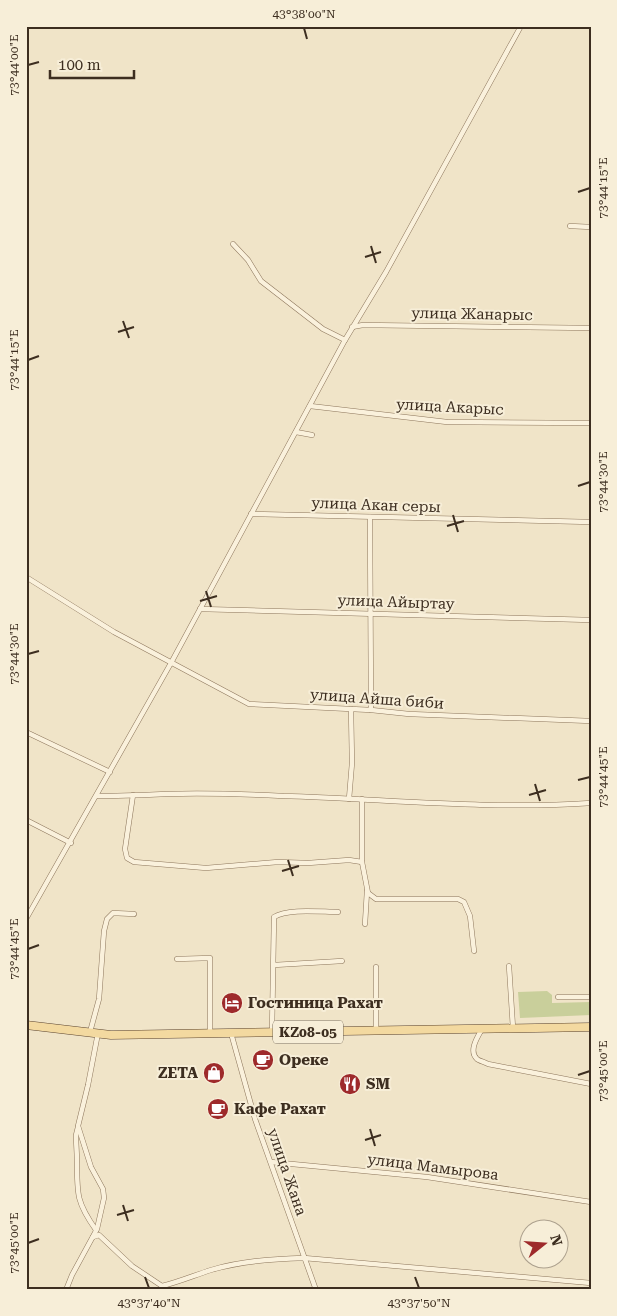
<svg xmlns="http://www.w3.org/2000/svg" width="617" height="1316" font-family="'Roboto Serif',serif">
<rect width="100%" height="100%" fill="#f0e4c8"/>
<polygon fill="#c9cf9b" points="547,991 552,995 552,1003 591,1002 591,1015 520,1018 518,992"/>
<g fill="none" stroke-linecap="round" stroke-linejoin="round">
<g stroke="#8d765c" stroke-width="5.5">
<g id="minor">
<polyline points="570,226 591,227"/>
<polyline points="233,244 248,260 261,281 323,329 345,340"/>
<polyline points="352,327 363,325 591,328"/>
<polyline points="310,406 447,422 591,423"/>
<polyline points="296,432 312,435"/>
<polyline points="251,514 591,522"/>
<polyline points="370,517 371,710"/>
<polyline points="26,577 114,632 249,704 371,710 409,714 591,721"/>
<polyline points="200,609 591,620"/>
<polyline points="26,732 110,772"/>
<polyline points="133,795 125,849 127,858 134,862 206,868 278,862 308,863 349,860 362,862"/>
<path d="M 97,796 C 120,796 143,795 166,794 C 205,793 244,794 283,796 C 386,799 488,810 591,803"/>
<polyline points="349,799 352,763 351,709"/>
<polyline points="362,799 362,862 368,893 376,899 458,899 464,902 470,916 474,951"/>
<polyline points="26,820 71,843"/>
<polyline points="26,919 171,663 345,340 386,272 521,26"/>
<polyline points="365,924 367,891"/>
<polyline points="177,959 210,958 210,1033"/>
<polyline points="274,965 342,961"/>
<polyline points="509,966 513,1028"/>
<polyline points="558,997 591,997"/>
<path d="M 482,1029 C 478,1036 468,1051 477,1059 C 479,1061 485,1062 488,1064 L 591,1084"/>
<polyline points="376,1031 376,967"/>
<polyline points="90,1032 99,999 104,931 107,919 113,913 134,914"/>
<path d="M 272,1032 L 274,917 C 288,908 321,912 338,912"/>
<polyline points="231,1033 255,1119 316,1290"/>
<path d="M 78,1127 L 76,1135 C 76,1144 77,1153 77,1163 C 77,1195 77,1203 96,1230"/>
<polyline points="271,1162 427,1177 591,1202"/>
<path d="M 93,1237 L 99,1235 L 132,1266 L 162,1286 C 179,1282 195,1275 211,1270 C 241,1261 273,1259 304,1258 L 591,1283"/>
<polyline points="66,1290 72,1275 97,1229 104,1198 103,1189 91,1167 78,1126 88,1085 98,1033"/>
</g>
</g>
<g stroke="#5b4430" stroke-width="9">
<polyline id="primary" points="26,1025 111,1035 591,1027"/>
</g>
<use href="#minor" stroke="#faf1dc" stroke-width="4.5"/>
<use href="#primary" stroke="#f3d9a0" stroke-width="8"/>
</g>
<path fill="none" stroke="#3d2e20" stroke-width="2" d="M 304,28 L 307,39M 28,65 L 39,62M 578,192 L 590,188M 371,246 L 376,263M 365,257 L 381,252M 123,321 L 129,338M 118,332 L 134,327M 28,360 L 39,356M 578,486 L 590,482M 453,515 L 458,532M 447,526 L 464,521M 206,591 L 211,607M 200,601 L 217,596M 28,654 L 39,651M 578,780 L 590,777M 535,784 L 540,801M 529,795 L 546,790M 288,860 L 293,876M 282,871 L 299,866M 28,949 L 39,945M 578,1075 L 590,1071M 370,1129 L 375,1146M 365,1140 L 381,1135M 123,1205 L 128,1221M 117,1215 L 134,1210M 28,1243 L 39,1239M 145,1277 L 149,1288M 415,1277 L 419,1288"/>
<defs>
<g id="hotel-disc" transform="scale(1.125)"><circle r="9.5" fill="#9e2a2b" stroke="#f7eed8"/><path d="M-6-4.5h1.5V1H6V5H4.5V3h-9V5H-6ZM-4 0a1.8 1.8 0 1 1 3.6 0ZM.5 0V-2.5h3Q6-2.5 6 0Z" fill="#fff"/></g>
<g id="cafe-disc" transform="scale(1.125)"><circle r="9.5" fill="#9e2a2b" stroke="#f7eed8"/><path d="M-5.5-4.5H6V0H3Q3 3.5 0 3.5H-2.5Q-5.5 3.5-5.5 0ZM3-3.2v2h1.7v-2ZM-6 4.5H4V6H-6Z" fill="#fff"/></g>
<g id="shop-disc" transform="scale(1.125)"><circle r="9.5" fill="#9e2a2b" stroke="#f7eed8"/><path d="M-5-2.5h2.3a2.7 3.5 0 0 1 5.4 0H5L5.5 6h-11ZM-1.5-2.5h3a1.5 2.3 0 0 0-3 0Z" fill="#fff"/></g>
<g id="restaurant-disc" transform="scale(1.125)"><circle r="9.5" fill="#9e2a2b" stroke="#f7eed8"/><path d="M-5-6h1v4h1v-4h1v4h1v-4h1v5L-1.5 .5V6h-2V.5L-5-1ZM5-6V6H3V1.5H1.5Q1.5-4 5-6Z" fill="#fff"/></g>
</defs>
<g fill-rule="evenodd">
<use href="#hotel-disc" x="232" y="1003"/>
<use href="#cafe-disc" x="263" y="1060"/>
<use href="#shop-disc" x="214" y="1073"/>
<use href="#restaurant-disc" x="350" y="1084"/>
<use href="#cafe-disc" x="218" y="1109"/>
</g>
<g text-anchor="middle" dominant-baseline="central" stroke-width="4" stroke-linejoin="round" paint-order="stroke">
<rect fill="#f7eed8" stroke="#756857" stroke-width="1" x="273" y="1020.5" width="70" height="23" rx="4"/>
<g font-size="14" font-weight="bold" fill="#3d2e20">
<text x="308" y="1032">KZ08-05</text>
</g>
<g font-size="15" fill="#3d2e20" stroke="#f7eed8">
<text transform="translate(472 314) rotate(1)">улица Жанарыс</text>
<text transform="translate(450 407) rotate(3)">улица Акарыс</text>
<text transform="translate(376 505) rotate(2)">улица Акан серы</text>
<text transform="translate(396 602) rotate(2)">улица Айыртау</text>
<text transform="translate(377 699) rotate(4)">улица Айша биби</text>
<text transform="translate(433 1167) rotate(7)">улица Мамырова</text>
<text transform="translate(287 1172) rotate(71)">улица Жана</text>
</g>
<g font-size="15" font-weight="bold" fill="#3d2e20" stroke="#f7eed8" text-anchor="start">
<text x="248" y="1003">Гостиница Рахат</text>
<text x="279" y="1060">Ореке</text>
<text x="198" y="1073" text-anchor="end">ZETA</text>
<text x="366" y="1084">SM</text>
<text x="234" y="1109">Кафе Рахат</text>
</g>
</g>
<rect width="617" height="1316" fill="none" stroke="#f7eed8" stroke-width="55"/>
<g transform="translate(544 1244) rotate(73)"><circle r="24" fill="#f7eed8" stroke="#ada18e"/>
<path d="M0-4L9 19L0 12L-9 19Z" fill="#9e2a2b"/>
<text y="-8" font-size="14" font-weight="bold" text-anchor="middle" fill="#3d2e20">N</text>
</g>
<path d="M50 70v8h84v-8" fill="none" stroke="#3d2e20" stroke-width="2.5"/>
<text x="58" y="70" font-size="15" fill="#3d2e20" stroke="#f7eed8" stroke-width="4" paint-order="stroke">100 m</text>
<rect x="28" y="28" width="562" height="1260" fill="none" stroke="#3d2e20" stroke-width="2"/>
<g font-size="12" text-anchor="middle" fill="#3d2e20">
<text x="304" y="18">43°38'00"N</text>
<text transform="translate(14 65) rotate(-90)" y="4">73°44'00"E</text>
<text transform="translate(603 188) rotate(-90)" y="4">73°44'15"E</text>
<text transform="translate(14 360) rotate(-90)" y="4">73°44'15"E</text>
<text transform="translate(603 482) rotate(-90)" y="4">73°44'30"E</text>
<text transform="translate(14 654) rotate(-90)" y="4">73°44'30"E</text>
<text transform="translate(603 777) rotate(-90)" y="4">73°44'45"E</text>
<text transform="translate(14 949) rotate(-90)" y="4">73°44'45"E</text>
<text transform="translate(603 1071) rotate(-90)" y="4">73°45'00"E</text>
<text transform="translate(14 1243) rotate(-90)" y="4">73°45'00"E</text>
<text x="149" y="1307">43°37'40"N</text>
<text x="419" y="1307">43°37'50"N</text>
</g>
</svg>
